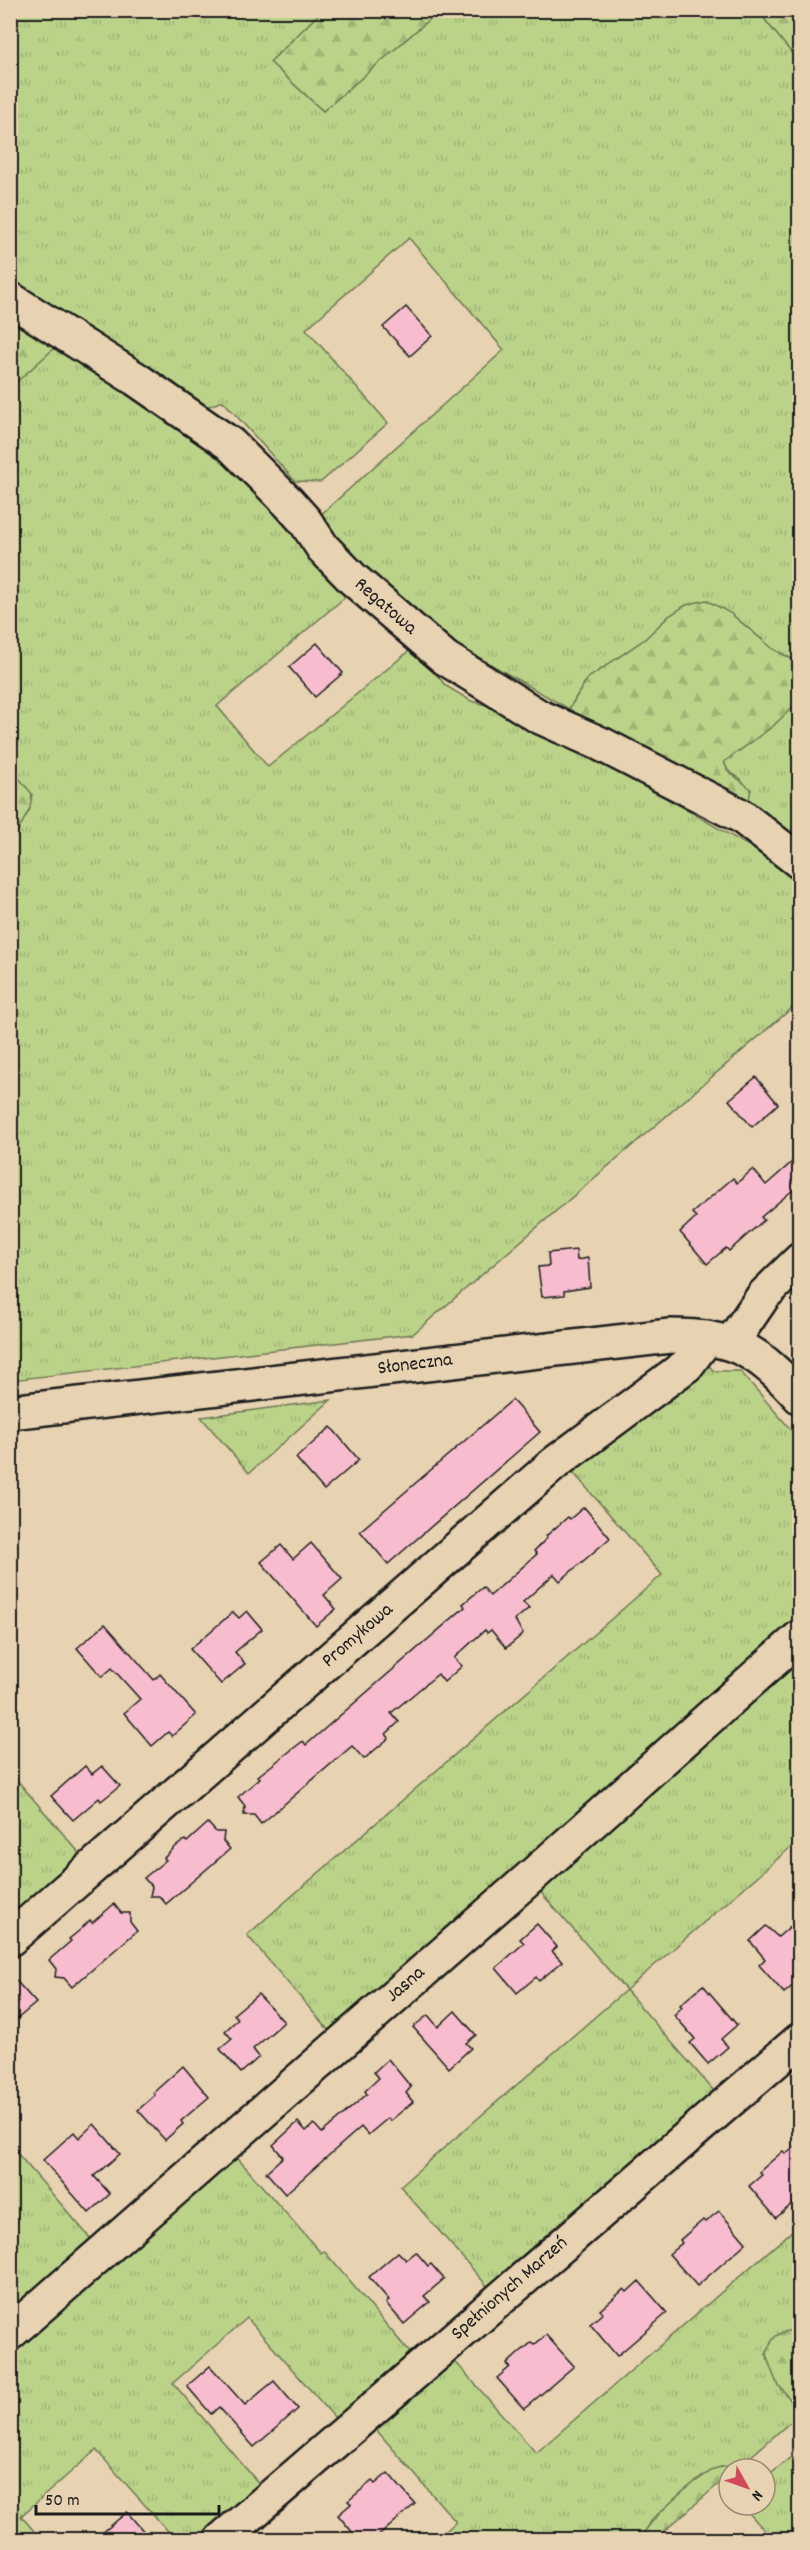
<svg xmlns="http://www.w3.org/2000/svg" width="810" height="2550" font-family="Dekko,sans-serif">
<defs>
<pattern id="grass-tufts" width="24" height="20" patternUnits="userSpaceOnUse" patternTransform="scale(1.5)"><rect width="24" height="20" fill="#bbd389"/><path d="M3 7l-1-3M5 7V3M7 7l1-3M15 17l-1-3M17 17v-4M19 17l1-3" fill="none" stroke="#a0b576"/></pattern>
<pattern id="forest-firs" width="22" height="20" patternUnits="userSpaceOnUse" patternTransform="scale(1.5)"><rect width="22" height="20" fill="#bbd389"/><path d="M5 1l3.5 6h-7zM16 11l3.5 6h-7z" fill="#a0b576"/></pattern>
</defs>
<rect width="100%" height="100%" fill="#e7d2b1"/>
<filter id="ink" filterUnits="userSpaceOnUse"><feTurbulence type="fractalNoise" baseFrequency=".0167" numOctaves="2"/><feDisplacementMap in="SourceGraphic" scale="12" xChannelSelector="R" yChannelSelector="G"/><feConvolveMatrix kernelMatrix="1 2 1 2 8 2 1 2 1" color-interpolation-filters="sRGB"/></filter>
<g filter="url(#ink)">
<g fill="url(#grass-tufts)" stroke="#6c7852" stroke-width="1.5">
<polygon points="10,11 322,11 270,62 323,111 439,11 758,11 799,62 799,663 773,649 730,613 669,616 645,639 587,679 569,709 452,642 364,581 317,518 504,350 409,238 306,329 388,423 321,482 295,481 223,401 209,406 185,402 11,290"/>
<polygon points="60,343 224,454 350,593 217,706 268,767 419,643 430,667 446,686 471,701 525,715 793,872 799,880 799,1002 413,1334 11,1380 10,844 30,809 18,777 11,784 10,387"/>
<polygon points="799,699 799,853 747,810 741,779 728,771 724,762 773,726"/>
<polygon points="707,1364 714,1371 740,1371 799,1439 799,1620 330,2032 247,1935 662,1575 572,1471"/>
<polygon points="331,1400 249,1473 201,1417"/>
<polygon points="799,1660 799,1840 626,1990 714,2091 488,2287 400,2186 626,1990 537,1888"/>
<polygon points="10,1772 82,1856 18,1910 11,1901"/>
<polygon points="11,2146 91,2239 11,2309 10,2309"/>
<polygon points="232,2152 321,2253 324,2251 411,2354 336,2419 247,2318 173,2383 260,2485 197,2539 175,2539 96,2450 21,2516 41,2539 11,2540 10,2345"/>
<path d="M 799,2225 L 799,2332 L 794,2330 L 776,2381 C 787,2393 794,2402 795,2418 L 741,2465 L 718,2468 L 653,2518 L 641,2539 L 437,2539 L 456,2522 L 373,2426 L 452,2358 L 536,2453 Z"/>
<polygon points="799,2450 799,2539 772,2539 742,2505 765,2505 765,2479"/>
</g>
<g fill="url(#forest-firs)" stroke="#6c7852" stroke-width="1.5">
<polygon points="322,11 322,10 439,11 323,111 270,62"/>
<polygon points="758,11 799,11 799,62"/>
<polygon points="11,316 60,343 11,387"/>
<polygon points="706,600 730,613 773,649 799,663 799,699 797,703 773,726 724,762 728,771 751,789 747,810 569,709 587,679 645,639 669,616 686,605"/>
<polygon points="18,777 32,794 30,808 11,844 11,784"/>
<path d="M 794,2330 L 800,2332 L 799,2414 L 795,2418 C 794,2397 785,2396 776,2381 C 772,2373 769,2362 766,2354 C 772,2338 775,2332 794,2330 Z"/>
<path d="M 741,2465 L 736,2469 L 729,2469 L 729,2475 L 655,2539 L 641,2539 C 649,2518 696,2478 717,2468 C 724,2466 734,2466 741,2465 Z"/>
</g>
<g fill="#f7bdce" stroke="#1c1c1c" stroke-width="1.5">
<polygon points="406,307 432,336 410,356 383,327"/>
<polygon points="317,643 343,673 315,697 289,667"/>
<polygon points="756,1077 778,1104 752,1127 729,1100"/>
<polygon points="800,1155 800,1184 761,1217 764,1220 729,1251 726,1248 707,1264 680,1232 696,1217 692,1213 733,1178 737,1183 753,1169 766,1185"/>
<polygon points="576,1250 577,1260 588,1258 590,1287 564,1291 564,1295 542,1297 538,1267 549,1266 548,1253"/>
<polygon points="512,1400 540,1432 388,1564 360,1531"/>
<polygon points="331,1427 359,1460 324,1490 296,1458"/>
<polygon points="584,1507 610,1538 560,1581 554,1574 523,1602 529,1608 515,1620 523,1634 506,1648 491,1630 487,1633 485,1630 454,1658 462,1666 444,1682 438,1674 391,1713 399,1722 386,1734 389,1738 364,1759 352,1746 261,1824 254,1815 244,1815 245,1806 238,1797 260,1778 258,1776 303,1741 306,1745 465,1607 463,1604 483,1587 490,1596 537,1554 534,1551 547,1538 546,1536 568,1517 570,1519"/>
<polygon points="311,1543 342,1579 324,1595 336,1609 316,1626 261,1562 281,1545 293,1559"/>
<polygon points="247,1611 262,1629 235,1652 245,1664 221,1684 190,1649 233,1612 239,1618"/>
<polygon points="105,1624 154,1680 160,1674 196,1715 172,1736 168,1732 152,1746 124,1713 140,1699 112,1668 102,1677 77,1648"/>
<polygon points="85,1766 92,1774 102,1766 120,1786 101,1801 99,1798 73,1820 51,1796"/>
<polygon points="208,1823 216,1832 224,1832 223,1841 230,1849 166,1904 159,1896 150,1896 152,1887 144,1878 166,1860 164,1858 174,1848 185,1840 187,1842"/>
<polygon points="114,1904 121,1913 130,1913 130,1922 137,1931 72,1987 64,1978 55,1977 56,1969 49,1960 71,1941 69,1939 80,1930 90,1920 92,1923"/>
<polygon points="800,1918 800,1980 784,1993 759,1965 765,1959 750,1941 766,1926 778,1937"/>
<polygon points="537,1924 557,1947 552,1951 562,1962 539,1981 536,1977 517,1993 496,1968 524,1943 520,1939"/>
<polygon points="10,1974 36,2003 10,2025"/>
<polygon points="703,1985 737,2025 721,2039 728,2047 708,2064 690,2043 695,2039 674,2015 682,2007 680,2005"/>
<polygon points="258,1994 284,2022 253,2049 259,2057 241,2073 220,2049 232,2039 225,2031 238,2019 234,2014"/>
<polygon points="455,2011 476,2035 466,2043 471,2048 449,2068 413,2027 428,2015 438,2027"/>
<polygon points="388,2059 411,2087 406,2093 413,2102 390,2121 388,2118 368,2135 361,2127 285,2194 266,2172 283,2157 273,2145 298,2122 306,2131 314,2124 322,2133 367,2094 365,2091 379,2078 374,2072"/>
<polygon points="183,2066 209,2097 181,2121 183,2124 165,2140 138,2110 155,2095 153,2093"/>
<polygon points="94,2124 120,2154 94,2176 110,2194 89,2213 43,2160 74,2132 79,2138"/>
<polygon points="800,2142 800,2197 776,2218 749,2186 762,2175 759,2172 783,2151 786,2154"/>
<polygon points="719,2211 746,2243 697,2286 669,2254 682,2243 680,2240 703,2220 705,2222"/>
<polygon points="398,2252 406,2260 416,2252 428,2266 431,2264 444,2279 424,2296 430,2302 404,2324 386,2303 389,2300 369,2277"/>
<polygon points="639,2281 667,2313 617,2356 590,2324 603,2313 600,2310 624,2289 627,2292"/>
<polygon points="546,2335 574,2366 524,2409 497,2378 510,2367 507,2364 519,2353 531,2343 534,2345"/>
<polygon points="210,2366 245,2405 274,2381 298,2409 254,2447 219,2407 211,2414 187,2386"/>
<polygon points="388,2473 415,2504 374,2540 359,2540 338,2515 351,2504 348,2501 372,2481 375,2484"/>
<polygon points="127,2512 151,2540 94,2540"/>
</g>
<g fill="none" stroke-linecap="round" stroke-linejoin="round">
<g stroke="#1c1c1c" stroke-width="38">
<g id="minor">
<polyline points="10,299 136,379 230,444 288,502 305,521 323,548 353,579 445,658 538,716 601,744 741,816 800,862"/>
<polyline points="732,1342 764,1295 800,1260"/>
<path d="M 10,1412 L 670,1336 C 734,1336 757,1350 800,1397"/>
<polyline points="10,1939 555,1463 687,1365 707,1338"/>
<polyline points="10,2333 533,1875 800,1637"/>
<polyline points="221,2540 800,2040"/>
</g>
</g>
<use href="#minor" stroke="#e7d2b1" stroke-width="33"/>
</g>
</g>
<g text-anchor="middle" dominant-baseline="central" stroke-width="4.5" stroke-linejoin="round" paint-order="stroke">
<g font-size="20" fill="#1c1c1c" stroke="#e7d2b1">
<text transform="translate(385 607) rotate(41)">Regatowa</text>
<text transform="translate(415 1365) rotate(-7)">Słoneczna</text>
<text transform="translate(358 1636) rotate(-41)">Promykowa</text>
<text transform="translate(406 1985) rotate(-41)">Jasna</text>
<text transform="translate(510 2289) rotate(-41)">Spełnionych Marzeń</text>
</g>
</g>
<rect width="810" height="2550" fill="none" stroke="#e7d2b1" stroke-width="36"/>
<rect x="18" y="18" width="774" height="2514" fill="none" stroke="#1c1c1c" stroke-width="2" filter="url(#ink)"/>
<g transform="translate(747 2487) rotate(130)"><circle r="28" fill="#e7d2b1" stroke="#968975" stroke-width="1.5"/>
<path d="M0-4.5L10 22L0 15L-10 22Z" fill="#d1495b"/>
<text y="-9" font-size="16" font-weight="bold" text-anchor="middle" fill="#1c1c1c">N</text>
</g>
<path d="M36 2505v9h183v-9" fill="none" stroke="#1c1c1c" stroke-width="3"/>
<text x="45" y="2505" font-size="18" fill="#1c1c1c" stroke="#e7d2b1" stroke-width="4.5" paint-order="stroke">50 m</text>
</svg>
